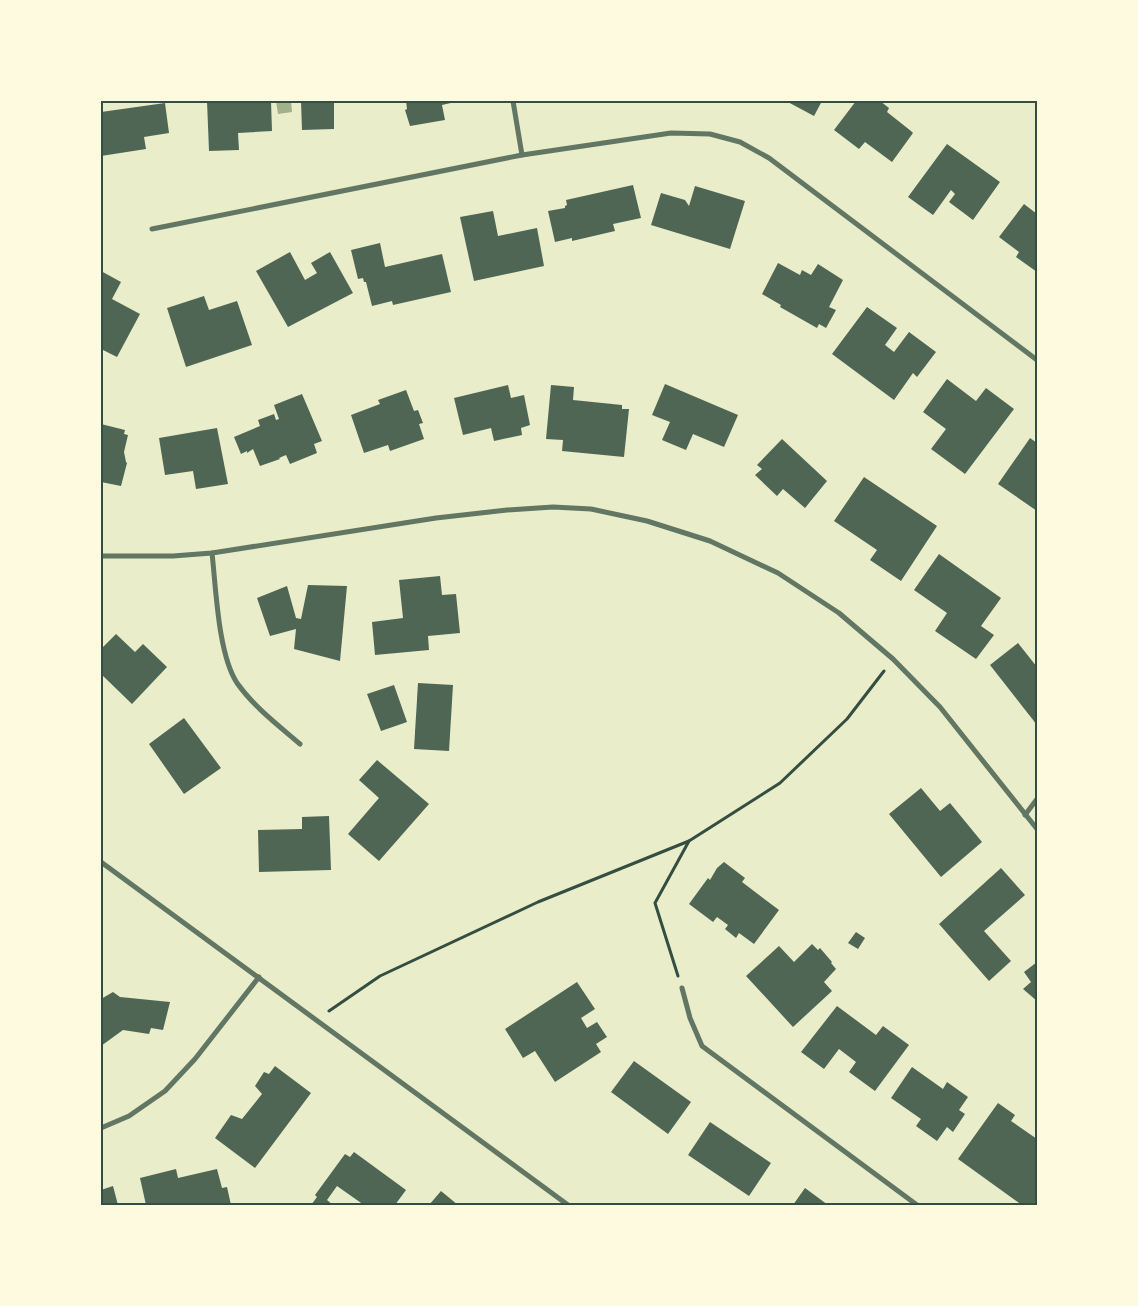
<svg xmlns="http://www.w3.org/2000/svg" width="1138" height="1306" font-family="'Golos Text',sans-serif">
<rect width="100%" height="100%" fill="#e9edc9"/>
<polygon fill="#a3b18a" points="276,101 291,101 292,112 278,114"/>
<g fill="#4f6655">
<polygon points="207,101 271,101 272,131 238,133 239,150 209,151"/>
<polygon points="301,101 334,101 334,129 302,130"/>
<polygon points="406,101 455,101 455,102 442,105 445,120 410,126 405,110 407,109"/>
<polygon points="786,101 822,101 814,116"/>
<polygon points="856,101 880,101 889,108 887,112 911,131 913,133 892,162 865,142 859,149 834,130"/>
<polygon points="165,103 169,133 144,137 146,149 101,156 101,112"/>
<polygon points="947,144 1000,182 973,220 949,202 955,194 951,190 933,215 908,197"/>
<polygon points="633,185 641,218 613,224 615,231 572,241 572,238 555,242 548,211 565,208 565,206 567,205 566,200"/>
<polygon points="695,186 745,201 730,249 651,225 661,193 685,200 689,206"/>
<polygon points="1024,204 1037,214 1037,272 1016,257 1019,252 999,237"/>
<polygon points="493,211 498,236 537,228 544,266 474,281 460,217"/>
<polygon points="380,243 385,267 442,254 451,292 393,305 392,301 372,306 366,282 364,282 363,278 358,279 351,250"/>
<polygon points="290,252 305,280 317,273 311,263 330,252 353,293 288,327 256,271"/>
<polygon points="778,263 800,275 802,270 811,275 818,264 843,280 829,307 836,310 826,328 819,324 817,328 780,307 781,305 762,294"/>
<polygon points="101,271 121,282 112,299 140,314 117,357 101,349"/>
<polygon points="204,296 209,310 237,301 252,345 186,367 167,308"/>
<polygon points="867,307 897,328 885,345 894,352 909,332 936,352 917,377 913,373 894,400 832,354"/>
<polygon points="947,379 976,401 986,388 1014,409 965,474 931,449 946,429 923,412"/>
<polygon points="665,384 738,415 724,447 693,434 686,450 662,440 670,422 652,415"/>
<polygon points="508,385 511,398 524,395 530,425 521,428 522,435 494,441 491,428 463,435 454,398"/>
<polygon points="551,385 574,387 573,400 622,405 622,409 629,409 624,457 562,451 563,440 546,439"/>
<polygon points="406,390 414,411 418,410 423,423 419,424 424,439 390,451 388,445 364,453 351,415 380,404 378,400"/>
<polygon points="302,394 322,441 314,444 317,453 290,464 286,455 279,458 280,459 260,466 253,449 247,453 247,451 241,454 234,437 260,426 258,420 274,414 276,420 279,419 274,405"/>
<polygon points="101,424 125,430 124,434 128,435 124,452 126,462 127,463 121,486 101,482"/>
<polygon points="217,428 228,484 196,489 193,471 165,475 159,438"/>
<polygon points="1030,438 1037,443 1037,511 998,484"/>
<polygon points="782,439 827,481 805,508 783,489 777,496 755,475 762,469 757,465"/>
<polygon points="864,477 937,526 901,581 870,560 877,550 834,521"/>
<polygon points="939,554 1001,598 981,626 994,635 976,659 935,631 947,613 914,590"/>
<polygon points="440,576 442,595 456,594 460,633 428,636 429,650 375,655 372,622 403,618 399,580"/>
<polygon points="308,585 347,586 340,661 294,649 296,629 270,636 257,598 287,586 296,618 301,619"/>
<polygon points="116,634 135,652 143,644 167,667 132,704 101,674 101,649"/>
<polygon points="1018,643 1037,667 1037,725 990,665"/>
<polygon points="418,683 453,685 449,751 414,749"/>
<polygon points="394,685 407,722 381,731 367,694"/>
<polygon points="184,718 221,768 184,794 149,744"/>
<polygon points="377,760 429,804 379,861 348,834 379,798 359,780"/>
<polygon points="921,788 940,811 950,803 982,842 941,877 889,814"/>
<polygon points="329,816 331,870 259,872 258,830 302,829 302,817"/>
<polygon points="724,862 745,878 742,882 779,910 754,944 739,933 736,938 725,929 728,925 717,917 713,922 689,904 708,878 710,880 717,868"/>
<polygon points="1001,868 1025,895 984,931 1011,961 989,981 939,924"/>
<polygon points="856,932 865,938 858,949 848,943"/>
<polygon points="812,944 818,950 820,948 832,962 831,963 836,969 824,982 832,991 793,1027 746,976 779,946 794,962"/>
<polygon points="1037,962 1037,1001 1023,989 1031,982 1024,972"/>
<polygon points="577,982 595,1009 581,1018 587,1028 597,1022 607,1037 596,1044 601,1052 555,1082 535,1051 523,1058 505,1029"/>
<polygon points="113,992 120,997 170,1002 163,1030 151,1028 149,1034 123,1030 101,1046 101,999"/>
<polygon points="837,1006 876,1035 883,1026 909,1045 875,1091 849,1072 856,1062 839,1049 824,1069 801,1052"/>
<polygon points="634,1061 691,1102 668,1134 611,1092"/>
<polygon points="275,1066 311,1093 255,1168 215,1138 231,1115 242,1119 262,1094 255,1086 264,1072 269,1074"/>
<polygon points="912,1067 943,1089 947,1082 968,1097 959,1110 965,1114 953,1132 947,1127 937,1141 916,1126 921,1119 891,1098"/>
<polygon points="998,1103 1015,1115 1011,1121 1037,1139 1037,1200 1033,1205 1022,1205 958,1159"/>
<polygon points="710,1122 771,1163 749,1196 688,1155"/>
<polygon points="354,1152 406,1190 395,1205 364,1205 337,1186 327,1200 333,1205 311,1205 317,1197 315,1195 345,1154 350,1157"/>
<polygon points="176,1169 178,1178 217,1169 222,1188 227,1187 231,1205 146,1205 140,1178"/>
<polygon points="113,1186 118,1205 101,1205 101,1190"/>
<polygon points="805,1188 828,1205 793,1205"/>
<polygon points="441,1191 458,1205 429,1205"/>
</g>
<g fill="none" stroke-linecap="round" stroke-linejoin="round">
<g stroke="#344e41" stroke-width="3">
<polyline points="678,976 655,903 689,841 780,783 847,719 884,671"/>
<polyline points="329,1011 380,976 538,902 689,841"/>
</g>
<g stroke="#617663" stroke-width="5">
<polyline points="513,101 522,155"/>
<polyline points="152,229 522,155 671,133 710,134 740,142 769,158 1037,360"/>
<path d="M 212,553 C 216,588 218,654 237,683 C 254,707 278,725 300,744"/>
<polyline points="101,556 173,556 212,553 436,518 507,510 553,507 591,509 647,521 710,541 778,573 839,613 893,659 940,707 1037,829"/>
<polyline points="1025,815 1037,799"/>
<polyline points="101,862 568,1205"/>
<polyline points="682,988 690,1018 702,1046 917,1205"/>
<polyline points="101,1128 129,1116 165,1091 195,1059 259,977"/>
</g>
</g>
<rect width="1138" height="1306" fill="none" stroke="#fefae0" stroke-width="205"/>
<rect x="102" y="102" width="934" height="1102" fill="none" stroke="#344e41" stroke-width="2"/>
</svg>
